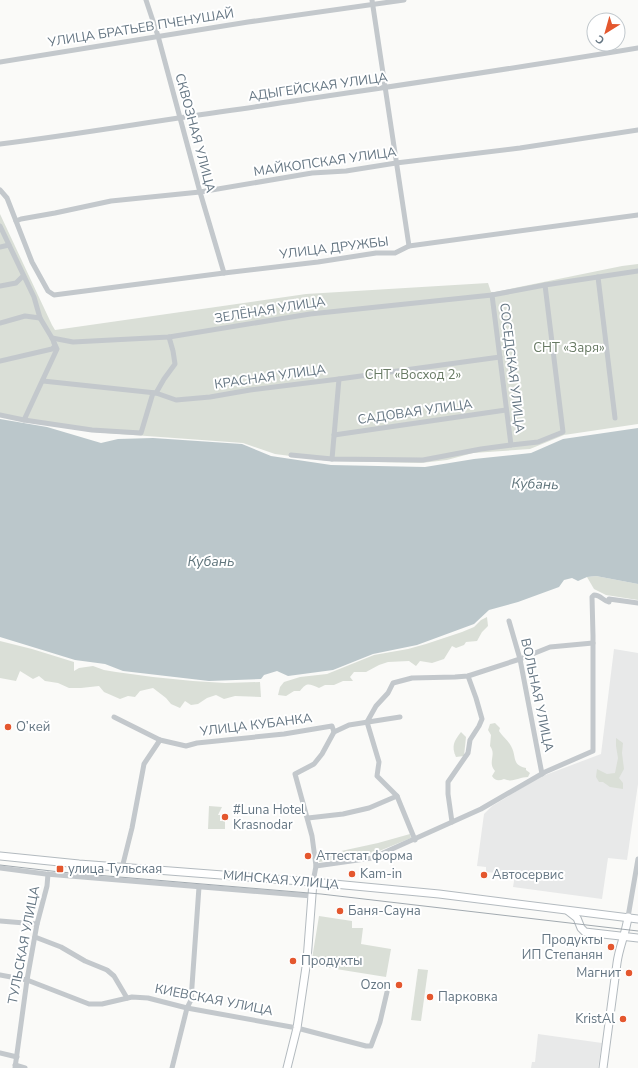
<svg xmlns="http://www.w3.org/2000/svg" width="638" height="1068" font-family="'Nunito Sans',sans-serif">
<rect width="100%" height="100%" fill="#fafaf8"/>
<g fill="#e8e9e9">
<polygon points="614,649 638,653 638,784 627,860 608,858 602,899 513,887 515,875 486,872 486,867 477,866 484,814 492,806 540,777 601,754"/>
<polygon points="538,1034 602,1043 598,1068 531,1068 532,1062 535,1062"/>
</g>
<g fill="#dadfd7">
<polygon points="0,214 52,325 55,330 306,294 488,283 491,292 495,292 622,266 638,264 638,424 564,435 530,449 473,453 447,460 421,463 329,461 275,454 243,443 92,432 0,417"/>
<polygon points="596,576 638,584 638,600 606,595 594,589 587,577"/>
<path d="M 487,617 L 488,626 L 482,632 L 477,641 L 466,642 L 464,645 L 456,648 L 452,646 L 444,659 L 432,663 L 420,661 L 416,666 L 409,661 L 388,662 L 379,665 L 366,672 L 354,672 L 350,677 L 353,681 L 343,681 L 334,685 L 325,685 L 319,688 C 309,684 307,682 300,691 L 294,691 L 286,696 L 278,695 L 280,687 L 284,682 L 300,677 L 327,674 L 374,655 L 408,649 L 426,644 L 462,632 L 474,627 L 481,620 Z"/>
<polygon points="0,641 32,649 74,662 74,671 79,668 93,666 104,670 116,672 153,677 193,681 225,683 260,682 261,697 235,696 224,699 216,695 207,698 198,704 191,705 185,701 180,708 171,704 166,698 153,688 140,691 135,697 128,696 120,699 104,692 99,686 81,688 69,688 58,683 45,681 39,676 33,679 20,671 16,681 0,678"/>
<path d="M 495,723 L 500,728 L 499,731 C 502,736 508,740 511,746 C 517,756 511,765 526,768 L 526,770 L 530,773 L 528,777 C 519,777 513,783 504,779 C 499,781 495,781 492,776 L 495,771 C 487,762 497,755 490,746 L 491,735 L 488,730 L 490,724 Z"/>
<path d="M 461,732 L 466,737 L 464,756 L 456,757 C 451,746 454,741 461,732 Z"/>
<polygon points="616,738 623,743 622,753 624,769 619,778 623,783 623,789 610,787 603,782 599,782 596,777 597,769 607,774 615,773 618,758 616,746"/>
<polygon points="209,806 222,807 218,815 220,815 220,821 225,821 225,829 208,829"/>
<polygon points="410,834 411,838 372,854 319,862 318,856 378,843"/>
<polygon points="319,916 352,921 352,928 363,928 361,944 391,949 386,977 311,965"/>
<polygon points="418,969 428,970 421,1021 411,1020"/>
</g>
<polygon fill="#bbc7cb" points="0,419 47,427 101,443 118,439 153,438 242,444 271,456 331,465 425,467 474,459 531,453 563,439 638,428 638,584 596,576 587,577 578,581 572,578 564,580 559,587 518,602 489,610 474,624 417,645 373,654 333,670 288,676 277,671 264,675 261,679 209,681 123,671 105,664 75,660 0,637"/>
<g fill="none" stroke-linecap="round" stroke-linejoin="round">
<g stroke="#b3babf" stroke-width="9">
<g id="secondary">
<polyline points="0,856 79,864 313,882 439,894 638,919"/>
<polyline points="568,911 577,918 581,928 585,932 638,938"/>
<polyline points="287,1068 297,1028 307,960 313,882"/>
<path d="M 603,1068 L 617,963 C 619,947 626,933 628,917"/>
</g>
</g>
<g stroke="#c3c8cc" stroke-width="5">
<polyline points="146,0 158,36 200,192 224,273"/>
<polyline points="372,0 409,246"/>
<polyline points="0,62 248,22 404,0"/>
<path d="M 0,144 C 80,134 160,120 241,109 C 373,89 506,70 638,48"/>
<polyline points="0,190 7,198 32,262 48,291 54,295 224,273 318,262 376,253 395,253 409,246 638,215"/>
<polyline points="16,221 21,219 55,213 111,201 200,192 312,173 346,171 396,163 520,148 638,130"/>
<polyline points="0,226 34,297 40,318 52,338 57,349 24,420"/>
<polyline points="0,247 9,245"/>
<polyline points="598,277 615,418"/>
<polyline points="0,286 16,283 23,276"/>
<polyline points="492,295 511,445"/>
<polyline points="0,323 25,316 40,318"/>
<polyline points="52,338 73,342 169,337 310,314 492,295 545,285 638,271"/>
<polyline points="0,361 52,349 55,346 54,343"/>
<polyline points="43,381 156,393 176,400 210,397 250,390 339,379 500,357"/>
<polyline points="156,393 164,379 175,364 173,351 169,337"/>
<polyline points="0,415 24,420 92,430 141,433 153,393"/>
<polyline points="334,435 506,410"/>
<polyline points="291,455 332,459 423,460 481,449 511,445 538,442 563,432 545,285"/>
<polyline points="332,459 339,379"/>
<polyline points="509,621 520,659 542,774"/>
<polyline points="114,717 160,740 186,746 197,743 284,734 332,726 334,732 349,725 400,717"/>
<polyline points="308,818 343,814 369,808 397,796"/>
<polyline points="452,822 448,794 448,782 468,753 470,740 479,726 482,719 476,698 468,676"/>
<polyline points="415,840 397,796 377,776 379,762 367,722 376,706 388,693 393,683 412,678 455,677 468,676 520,659 550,647 593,643"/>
<path d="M 316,866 L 372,858 L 481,809 L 545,772 L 593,751 L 593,636 L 592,597 L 594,595 C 601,595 603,601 609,602 L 609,599 L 638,603"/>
<polyline points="0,868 46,874 312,896"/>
<polyline points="122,868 132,828 144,764 160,740"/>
<polyline points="313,882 316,866 312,836 295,774 314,764 322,754 334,732"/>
<polyline points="628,917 638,859"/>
<polyline points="0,921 37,924"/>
<polyline points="35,937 61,947 85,961 107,970 114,976 127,998"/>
<polyline points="0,975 27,980 89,1004 102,1004 132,997 148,998 187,1008 297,1028 366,1046 371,1046 380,1022 387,992"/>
<polyline points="0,1053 17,1057"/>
<polyline points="15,1065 25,1068"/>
<polyline points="15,1068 27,980 37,924 47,886 48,874"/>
<polyline points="172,1068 187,1008 191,1000 199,887"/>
</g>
<use href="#secondary" stroke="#fff" stroke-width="7"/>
<polyline stroke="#a2aab0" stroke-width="1" points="0,865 60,872 321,894 638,931"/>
</g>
<g fill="#e4572e" stroke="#fff" stroke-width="1.5">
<circle cx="8" cy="727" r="4"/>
<circle cx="225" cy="817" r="4"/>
<circle cx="308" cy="856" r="4"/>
<rect x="56" y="865" width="8" height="8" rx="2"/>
<circle cx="352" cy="874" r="4"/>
<circle cx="484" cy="875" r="4"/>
<circle cx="340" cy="911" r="4"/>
<circle cx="611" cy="947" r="4"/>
<circle cx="293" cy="961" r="4"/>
<circle cx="629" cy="973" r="4"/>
<circle cx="399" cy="985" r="4"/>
<circle cx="430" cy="997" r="4"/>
<circle cx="623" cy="1019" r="4"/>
</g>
<g text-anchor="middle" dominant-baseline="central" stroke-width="4" stroke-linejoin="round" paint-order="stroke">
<g font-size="13" fill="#657683" stroke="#fff">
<text transform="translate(141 28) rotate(-9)">УЛИЦА БРАТЬЕВ ПЧЕНУШАЙ</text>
<text transform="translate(318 87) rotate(-8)">АДЫГЕЙСКАЯ УЛИЦА</text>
<text transform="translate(195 133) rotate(75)">СКВОЗНАЯ УЛИЦА</text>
<text transform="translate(325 162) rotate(-8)">МАЙКОПСКАЯ УЛИЦА</text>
<text transform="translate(334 248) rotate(-7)">УЛИЦА ДРУЖБЫ</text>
<text transform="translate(270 310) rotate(-9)">ЗЕЛЁНАЯ УЛИЦА</text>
<text transform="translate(512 368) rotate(83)">СОСЕДСКАЯ УЛИЦА</text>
<text transform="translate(270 377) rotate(-8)">КРАСНАЯ УЛИЦА</text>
<text transform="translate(415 412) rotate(-8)">САДОВАЯ УЛИЦА</text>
<text transform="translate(537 695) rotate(78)">ВОЛЬНАЯ УЛИЦА</text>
<text transform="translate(256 725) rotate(-7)">УЛИЦА КУБАНКА</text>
<text transform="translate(281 880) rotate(5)">МИНСКАЯ УЛИЦА</text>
<text transform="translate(24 945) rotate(-79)">ТУЛЬСКАЯ УЛИЦА</text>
<text transform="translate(214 1000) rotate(11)">КИЕВСКАЯ УЛИЦА</text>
</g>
<g font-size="13" fill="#687a64" stroke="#fff">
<text x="569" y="348">СНТ «Заря»</text>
<text x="413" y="375">СНТ «Восход 2»</text>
</g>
<g font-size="13" fill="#657683" stroke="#fff" text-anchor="start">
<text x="16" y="727">О’кей</text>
<text x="233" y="810">#Luna Hotel<tspan x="233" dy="15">Krasnodar</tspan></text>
<text x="316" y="856">Аттестат форма</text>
<text x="68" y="869">улица Тульская</text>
<text x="360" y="874">Kam-in</text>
<text x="492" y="875">Автосервис</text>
<text x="348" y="911">Баня-Сауна</text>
<text x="603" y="940" text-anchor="end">Продукты<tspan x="603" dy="15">ИП Степанян</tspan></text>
<text x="301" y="961">Продукты</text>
<text x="621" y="973" text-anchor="end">Магнит</text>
<text x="391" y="985" text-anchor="end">Ozon</text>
<text x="438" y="997">Парковка</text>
<text x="615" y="1019" text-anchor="end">KristAl</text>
</g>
<g font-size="14" font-style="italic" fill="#60757c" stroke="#fff">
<text transform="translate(535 484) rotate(2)">Кубань</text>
<text x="211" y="561">Кубань</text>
</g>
</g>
<g transform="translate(606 32) rotate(217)"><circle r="19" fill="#ffffff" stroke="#c1c8cd"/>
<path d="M0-3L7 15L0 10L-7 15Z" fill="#e4572e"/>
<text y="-6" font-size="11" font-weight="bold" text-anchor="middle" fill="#657683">С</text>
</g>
</svg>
